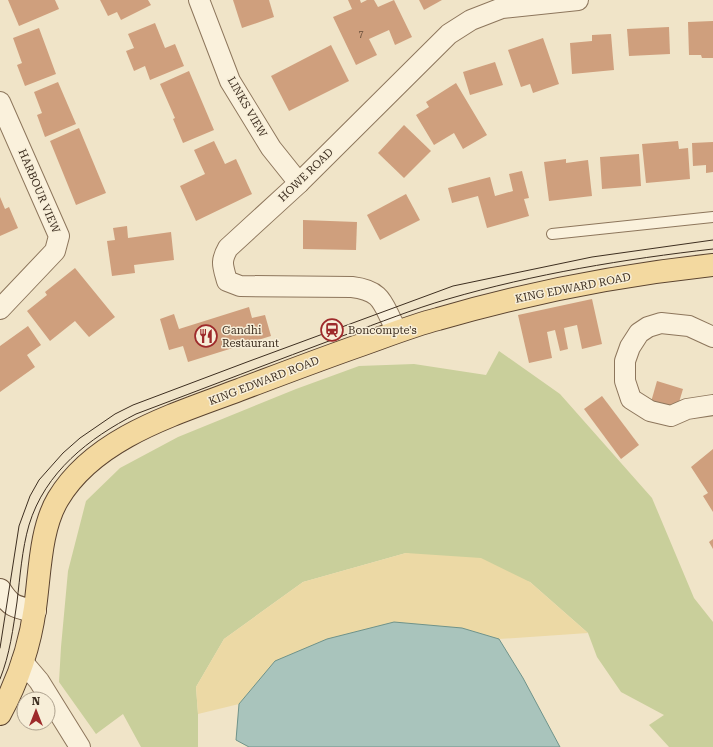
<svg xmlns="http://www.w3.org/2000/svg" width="713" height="747" font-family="'Roboto Serif',serif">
<rect width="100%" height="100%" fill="#f0e4c8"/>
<polygon fill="#c9cf9b" points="499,351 560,394 652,498 694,598 713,622 713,747 669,747 649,725 664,715 621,692 597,657 588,633 530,582 406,553 303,582 224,639 196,687 198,714 198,747 141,747 123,714 96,734 59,682 61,647 68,571 86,501 120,468 178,437 296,389 359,366 414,364 486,375"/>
<polygon fill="#ecd9a5" points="406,553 481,558 530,582 588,633 499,639 462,628 276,661 239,704 198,714 196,687 224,639 303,582"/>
<polygon fill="#a9c4bc" stroke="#6f938a" points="394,622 462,628 499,639 523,678 560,747 249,747 236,740 239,704 275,661 327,639"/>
<g fill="#cf9f7d">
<polygon points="8,0 55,0 59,9 19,26"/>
<polygon points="100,0 148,0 151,5 121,20 117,12 108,16"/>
<polygon points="233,0 269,0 274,17 242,28"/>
<polygon points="348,0 360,0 361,3 367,0 374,0 378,7 394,0 412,37 395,45 389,30 369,39 377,55 356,65 333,17 352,9"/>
<polygon points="419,0 442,0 424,10"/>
<polygon points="713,21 713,58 702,58 701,55 689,55 688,22"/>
<polygon points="155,23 165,48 175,44 184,66 150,80 145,66 134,71 126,51 134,48 128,34"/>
<polygon points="669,27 670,54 629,56 627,29"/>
<polygon points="39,28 56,74 25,86 17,65 22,63 13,38"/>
<polygon points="611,34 614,70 572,74 570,43 592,41 592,35"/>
<polygon points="543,38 559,84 533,93 530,84 521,87 508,50"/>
<polygon points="331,45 349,81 289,111 271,76"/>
<polygon points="495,62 503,85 470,95 463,72"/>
<polygon points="189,71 214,130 183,143 173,119 175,118 160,84"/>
<polygon points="58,82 76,124 45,137 37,115 42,113 34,92"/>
<polygon points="456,83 487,135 463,149 454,133 434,145 416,115 429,107 426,102"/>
<polygon points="404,125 431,151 404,178 378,153"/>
<polygon points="79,128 106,193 76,205 50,141"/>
<polygon points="214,141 225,164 236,159 252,194 196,221 180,186 205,174 194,150"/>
<polygon points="678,141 679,149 688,148 690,179 646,183 642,144"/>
<polygon points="713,142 713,172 706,173 706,165 693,166 692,143"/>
<polygon points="639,154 641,186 602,189 600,157"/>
<polygon points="566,159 566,163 588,160 592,196 549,201 544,162"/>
<polygon points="522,171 529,198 524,199 529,216 487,228 478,196 452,203 448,188 490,177 495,196 513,191 509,174"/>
<polygon points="406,194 420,220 380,240 367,215"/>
<polygon points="0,197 5,209 9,207 18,228 0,236"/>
<polygon points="303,220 357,222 356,250 303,249"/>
<polygon points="127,226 128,238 171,232 174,260 134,265 135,273 112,276 107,241 115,240 113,228"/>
<polygon points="75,268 115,317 89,337 75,321 50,341 27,311 47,295 45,292"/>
<polygon points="592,299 602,344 582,349 577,325 564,328 568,349 560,351 555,330 547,332 552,358 529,363 518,315"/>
<polygon points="249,307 252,318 265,315 271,336 188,362 183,346 169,350 160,319 174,314 179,329"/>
<polygon points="28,326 41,345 27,355 35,367 0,392 0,346"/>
<polygon points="657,381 683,389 677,409 651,402"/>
<polygon points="602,396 639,445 621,459 584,409"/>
<polygon points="713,449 713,512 703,496 708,493 691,467"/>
<polygon points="713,539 713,549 709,542"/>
</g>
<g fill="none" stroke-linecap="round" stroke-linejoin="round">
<g stroke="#8d765c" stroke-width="12">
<polyline id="lane" points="552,234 713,217"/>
</g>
<g stroke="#8d765c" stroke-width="22">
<g id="street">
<polyline points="199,0 230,81 271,148 299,183"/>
<polyline points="0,102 59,236 55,251 0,309"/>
<path d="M 398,332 C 382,307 386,291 352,287 L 240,286 L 227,281 C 223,266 220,262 228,248 L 299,183 L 449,34 L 471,20 L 502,8 L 578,0"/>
<polyline points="713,337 689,326 661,323 648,327 639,333 630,347 625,361 625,381 631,399 650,411 671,416 687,409 713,405"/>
<polyline points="22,661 39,681 80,747"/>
</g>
</g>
<g stroke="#6f573f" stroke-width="24">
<path id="secondary" d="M 0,590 C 11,607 15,607 35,611"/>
</g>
<g stroke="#5b4430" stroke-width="24">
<path id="primary" d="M 0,714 C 18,681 30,645 35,608 C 40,573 40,529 58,499 C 95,437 176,414 239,390 C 279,375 318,360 358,346 C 384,337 411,326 438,319 C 527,293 620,275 713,265"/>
</g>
<use href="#lane" stroke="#faf1dc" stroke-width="10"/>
<use href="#street" stroke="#faf1dc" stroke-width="20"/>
<use href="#secondary" stroke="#faf1dc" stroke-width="22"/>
<use href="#primary" stroke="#f3d9a0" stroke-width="22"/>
<g stroke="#3d2e20" stroke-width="1">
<polyline points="0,648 19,526 30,496 39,480 63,453 80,438 115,414 133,405 247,362 453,286 592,257 713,240"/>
<path d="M 0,679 C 10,654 13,629 17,602 C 20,577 22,549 29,525 C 45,472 89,438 136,414 C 205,388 275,361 345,335 C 379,323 413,309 448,299 C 534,274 625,259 713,249"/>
</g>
</g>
<defs>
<g id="station-ring" transform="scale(1.15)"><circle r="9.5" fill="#f7eed8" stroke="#9e2a2b" stroke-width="1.5"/><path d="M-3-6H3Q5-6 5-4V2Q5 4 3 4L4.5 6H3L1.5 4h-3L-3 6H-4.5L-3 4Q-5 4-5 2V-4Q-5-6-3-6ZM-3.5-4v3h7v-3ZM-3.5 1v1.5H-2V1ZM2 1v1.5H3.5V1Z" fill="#9e2a2b"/></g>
<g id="restaurant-ring" transform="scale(1.15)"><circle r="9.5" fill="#f7eed8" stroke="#9e2a2b" stroke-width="1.5"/><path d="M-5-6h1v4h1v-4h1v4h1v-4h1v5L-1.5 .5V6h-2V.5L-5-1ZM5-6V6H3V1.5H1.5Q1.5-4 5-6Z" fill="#9e2a2b"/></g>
</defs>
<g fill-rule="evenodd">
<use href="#station-ring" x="332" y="330"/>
<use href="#restaurant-ring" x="206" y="336"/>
</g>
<g text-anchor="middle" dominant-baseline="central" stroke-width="3" stroke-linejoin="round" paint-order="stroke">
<g font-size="9" fill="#624a37">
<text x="361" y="34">7</text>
</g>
<g font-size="11" fill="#3d2e20" stroke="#f7eed8">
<text transform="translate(247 107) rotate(60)">LINKS VIEW</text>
<text transform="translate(306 175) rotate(-44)">HOWE ROAD</text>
<text transform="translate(39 191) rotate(67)">HARBOUR VIEW</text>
<text transform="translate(573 288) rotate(-11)">KING EDWARD ROAD</text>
<text transform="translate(264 381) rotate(-21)">KING EDWARD ROAD</text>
</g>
<g font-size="11" fill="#3d2e20" stroke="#f7eed8" text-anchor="start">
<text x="222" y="330">Gandhi<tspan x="222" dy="13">Restaurant</tspan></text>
<text x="348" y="330">Boncompte's</text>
</g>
</g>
<g transform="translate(36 711)"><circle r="19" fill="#f7eed8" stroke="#ada18e"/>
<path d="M0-3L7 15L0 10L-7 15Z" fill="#9e2a2b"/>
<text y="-6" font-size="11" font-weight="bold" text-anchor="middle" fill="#3d2e20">N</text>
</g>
</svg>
